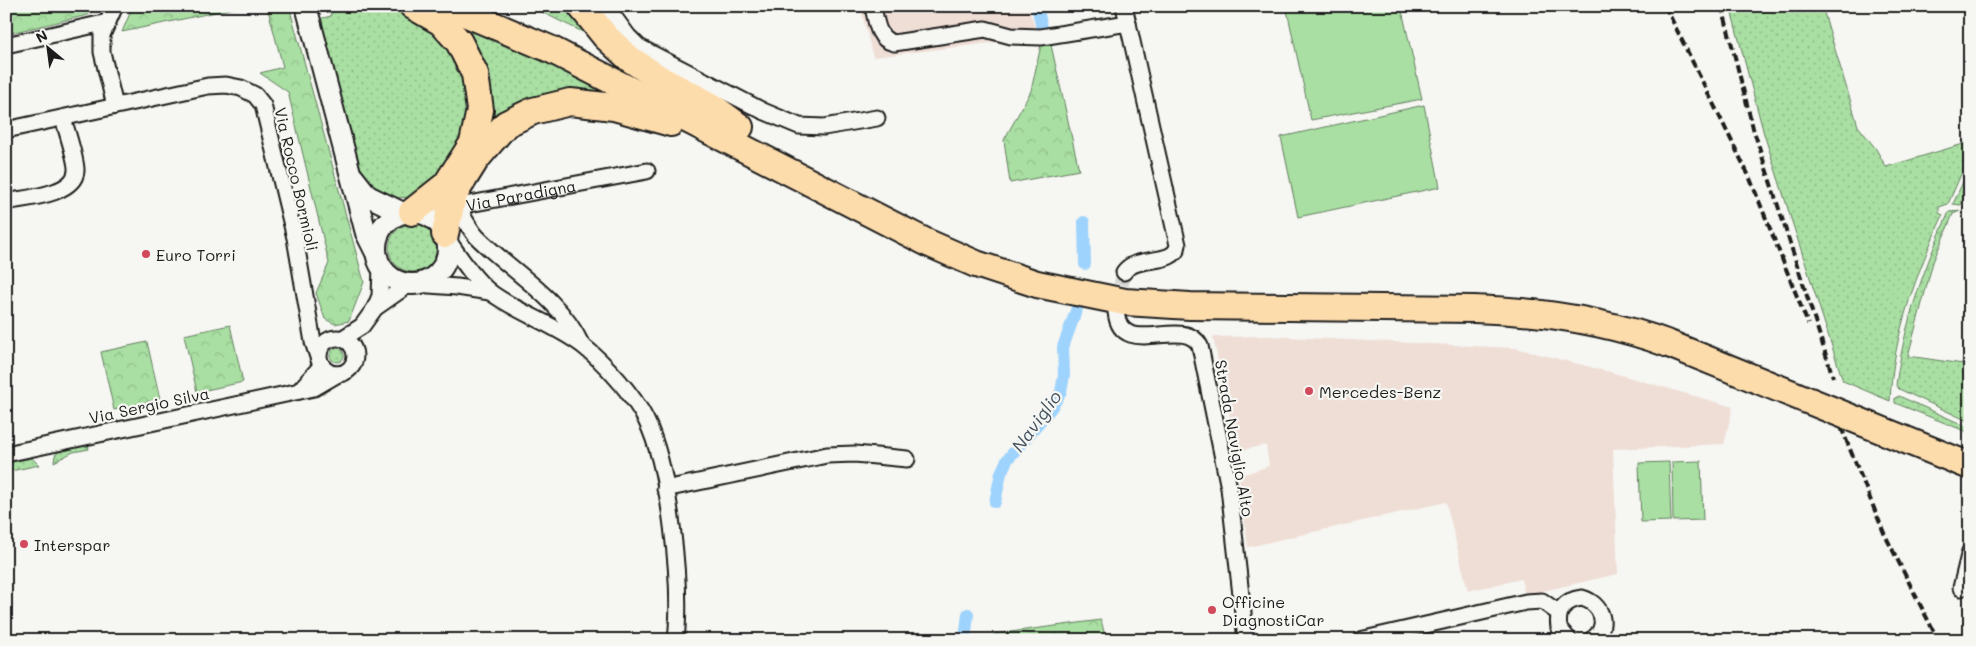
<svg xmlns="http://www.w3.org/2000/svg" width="1976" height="646" font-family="Mali,sans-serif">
<defs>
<pattern id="grass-dots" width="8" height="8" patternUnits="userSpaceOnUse" patternTransform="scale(1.25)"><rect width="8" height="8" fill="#a9dfa2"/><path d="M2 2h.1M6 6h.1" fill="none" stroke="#91bf8b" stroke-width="1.8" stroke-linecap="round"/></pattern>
<pattern id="forest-crowns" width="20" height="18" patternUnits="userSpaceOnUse" patternTransform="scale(1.25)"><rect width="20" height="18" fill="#a9dfa2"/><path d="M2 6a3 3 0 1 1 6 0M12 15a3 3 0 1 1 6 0" fill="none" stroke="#91bf8b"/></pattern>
</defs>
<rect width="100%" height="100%" fill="#f6f6f2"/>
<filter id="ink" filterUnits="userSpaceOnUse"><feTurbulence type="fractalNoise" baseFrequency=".02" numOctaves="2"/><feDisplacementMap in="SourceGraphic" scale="10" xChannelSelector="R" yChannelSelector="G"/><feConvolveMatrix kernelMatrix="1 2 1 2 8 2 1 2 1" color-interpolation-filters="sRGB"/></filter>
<g filter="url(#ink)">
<g fill="#efded6">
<polygon points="860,6 1028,6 1041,45 999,42 873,57"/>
<polygon points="1267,336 1515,348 1610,372 1733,407 1724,444 1613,449 1618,574 1525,595 1521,579 1468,591 1446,502 1248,547 1239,476 1269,466 1266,445 1237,451 1213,337"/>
</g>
<g fill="url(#grass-dots)" stroke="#627e5f">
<polygon points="329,6 397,6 407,10 452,41 474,115 441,183 412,197 394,198 382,195 362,178 319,19 331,16"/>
<polygon points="529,6 575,6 593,37"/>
<path d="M 1730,6 L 1822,6 L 1858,126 L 1876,149 L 1886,167 L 1970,142 L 1970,154 L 1948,204 L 1939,207 L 1939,213 L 1943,215 C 1916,275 1893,335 1890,401 L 1843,381 L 1764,134 Z"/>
<polygon points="464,23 603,88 608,93 488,131 458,26"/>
<path d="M 1970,166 C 1970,180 1964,194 1961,205 L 1953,204 Z"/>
<path d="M 1960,211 L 1953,214 L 1933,262 L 1908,356 L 1970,365 L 1970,422 L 1899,389 L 1896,385 C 1905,320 1923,271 1949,212 Z"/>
<circle cx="413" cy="248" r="24"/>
<circle cx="337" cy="355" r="7"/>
<polygon points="1899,396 1970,428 1970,433 1895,403 1895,398"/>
<polygon points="88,445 89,449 73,452 54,462 55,455 59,452"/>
<polygon points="32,458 39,465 6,472 6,463"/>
</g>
<g fill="url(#forest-crowns)" stroke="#627e5f">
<polygon points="6,6 99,6 88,15 6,34"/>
<polygon points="133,6 244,6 122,32"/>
<polygon points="267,6 289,6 364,282 349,321 335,324 325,319 316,293 329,263 288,92 260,73 283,67"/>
<polygon points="1041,45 1051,45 1079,170 1010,183 1004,140 1031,91"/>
<polygon points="230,325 243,382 197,392 184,335"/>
<polygon points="147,342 160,399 114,410 101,352"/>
<polygon points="1101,620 1106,640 993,640 995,634"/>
</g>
<g fill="#a9dfa2" stroke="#627e5f">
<polygon points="1286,6 1401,6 1422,99 1311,120"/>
<polygon points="1424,105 1440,187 1298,217 1281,137"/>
<polygon points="1701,461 1703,520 1673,521 1672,462"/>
<polygon points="1669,462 1671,521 1641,522 1639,463"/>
</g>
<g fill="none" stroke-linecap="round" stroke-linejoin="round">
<g stroke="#9ed3fd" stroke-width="12">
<polyline points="1037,6 1042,28"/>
<polyline points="1084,222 1085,264"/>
<polyline points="995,502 1001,473 1007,460 1051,408 1061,392 1064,375 1063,347 1077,308"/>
<polyline points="965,640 968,614"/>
</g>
<polyline stroke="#d5d5d2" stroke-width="15" stroke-dasharray="15 8" stroke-linecap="butt" points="1116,307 1124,272"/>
<g stroke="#1c1c1c" stroke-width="19">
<g id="street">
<polyline points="115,6 102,35 102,52 115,106"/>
<polyline points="606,6 628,36 639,47 763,111 799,126 824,127 877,118"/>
<path d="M 873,6 C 876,20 877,40 894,43 L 985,29 L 1011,36 L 1041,37 L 1128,23"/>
<polyline points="6,45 108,22"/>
<polyline points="6,130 208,86 226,85 241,88 255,95 263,105 295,238 313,342 319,360"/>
<path d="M 6,202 C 25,198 74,195 76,171 C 77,161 66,129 63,118"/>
<path d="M 447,239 C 460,257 473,278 490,292 C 518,313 554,324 582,345 C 605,363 633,394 646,420 C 670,468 682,586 676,640"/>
<path d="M 1124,272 C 1136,254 1175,267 1178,245 L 1124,6"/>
<polyline points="415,284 457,287 490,292"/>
<polyline points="375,308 380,296 381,267"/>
<path d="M 1116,312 C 1121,361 1184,314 1200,346 L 1229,488 L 1246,640"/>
<circle cx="337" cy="356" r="18"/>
<polyline points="343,338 362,326 375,308 408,285"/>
<path id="s1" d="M 581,344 C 560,298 512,272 477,237 C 471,231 467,223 462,215 L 464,205 L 647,171"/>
<polyline points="299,391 322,365"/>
<polyline points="6,454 314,388 338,374"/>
<polyline points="665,489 827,455 855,454 907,459"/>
<polyline points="1961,588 1970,551"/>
<polyline points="1360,640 1526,602 1542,601 1559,613"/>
<path d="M 1569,640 L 1559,628 C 1556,610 1565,600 1582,598 C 1602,603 1611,628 1591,640"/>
</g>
</g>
<g stroke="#1c1c1c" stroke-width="24">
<g id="secondary">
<polyline points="306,6 366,233 375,251"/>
<polyline points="353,177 368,196 403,213"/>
<circle cx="412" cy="248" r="36"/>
</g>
</g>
<g stroke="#1c1c1c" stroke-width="30">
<g id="highway">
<path d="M 448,6 L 550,49 L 928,243 L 976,264 L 1037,284 L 1125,302 L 1190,306 L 1474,309 C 1540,311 1607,321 1669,344"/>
<polyline points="581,6 606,37 630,59 662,80 710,105 740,127"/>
<polyline points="412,212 446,185 473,143 480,110 475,74 459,42 441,22 413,6"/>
<polyline points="445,234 453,196 476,159 506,124 533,111 570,102 614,107 671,123"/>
</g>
</g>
<use href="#street" stroke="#f6f6f2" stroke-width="15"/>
<use href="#secondary" stroke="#f6f6f2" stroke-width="20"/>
<use href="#highway" stroke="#fddcac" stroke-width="26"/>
<g stroke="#1c1c1c" stroke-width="4" stroke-dasharray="8 4" stroke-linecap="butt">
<polyline points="1665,6 1749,176 1808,324"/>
<polyline points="1722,6 1753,128 1833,377"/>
<polyline points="1841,427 1884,533 1938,640"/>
</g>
<g stroke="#1c1c1c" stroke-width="30" stroke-linecap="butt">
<polyline id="highway-bridge" points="1669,344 1970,466"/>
</g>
<use href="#highway-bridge" stroke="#fddcac" stroke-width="26"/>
</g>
</g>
<g fill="#d1495b" stroke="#f6f6f2" stroke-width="2">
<circle cx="146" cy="254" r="5"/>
<circle cx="1309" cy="391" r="5"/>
<circle cx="24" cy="544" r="5"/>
<circle cx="1212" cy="610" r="5"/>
</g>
<g text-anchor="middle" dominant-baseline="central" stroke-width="4.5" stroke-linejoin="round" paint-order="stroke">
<g font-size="16" fill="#1c1c1c" stroke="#f6f6f2">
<text transform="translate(297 179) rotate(77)">Via Rocco Bormioli</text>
<text stroke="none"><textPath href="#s1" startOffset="245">Via Paradigna</textPath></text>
<text transform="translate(149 405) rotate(-12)">Via Sergio Silva</text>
<text transform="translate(1235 438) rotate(80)">Strada Naviglio Alto</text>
</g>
<g font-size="16" fill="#1c1c1c" stroke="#f6f6f2" text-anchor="start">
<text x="156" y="254">Euro Torri</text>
<text x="1319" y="391">Mercedes-Benz</text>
<text x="34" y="544">Interspar</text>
<text x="1222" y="601">Officine<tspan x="1222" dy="18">DiagnostiCar</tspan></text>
</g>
<g font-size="18" font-style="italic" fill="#435360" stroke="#f6f6f2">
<text transform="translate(1036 421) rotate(-54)">Naviglio</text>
</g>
</g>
<rect width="1976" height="646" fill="none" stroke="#f6f6f2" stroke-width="25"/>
<rect x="12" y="12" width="1951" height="621" fill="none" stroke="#1c1c1c" stroke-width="2" filter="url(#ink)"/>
<g transform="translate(48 48) rotate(331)" stroke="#f6f6f2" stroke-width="4" paint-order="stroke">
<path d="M0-4L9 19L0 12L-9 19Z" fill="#1c1c1c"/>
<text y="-8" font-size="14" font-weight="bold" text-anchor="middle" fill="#1c1c1c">N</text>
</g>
</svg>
